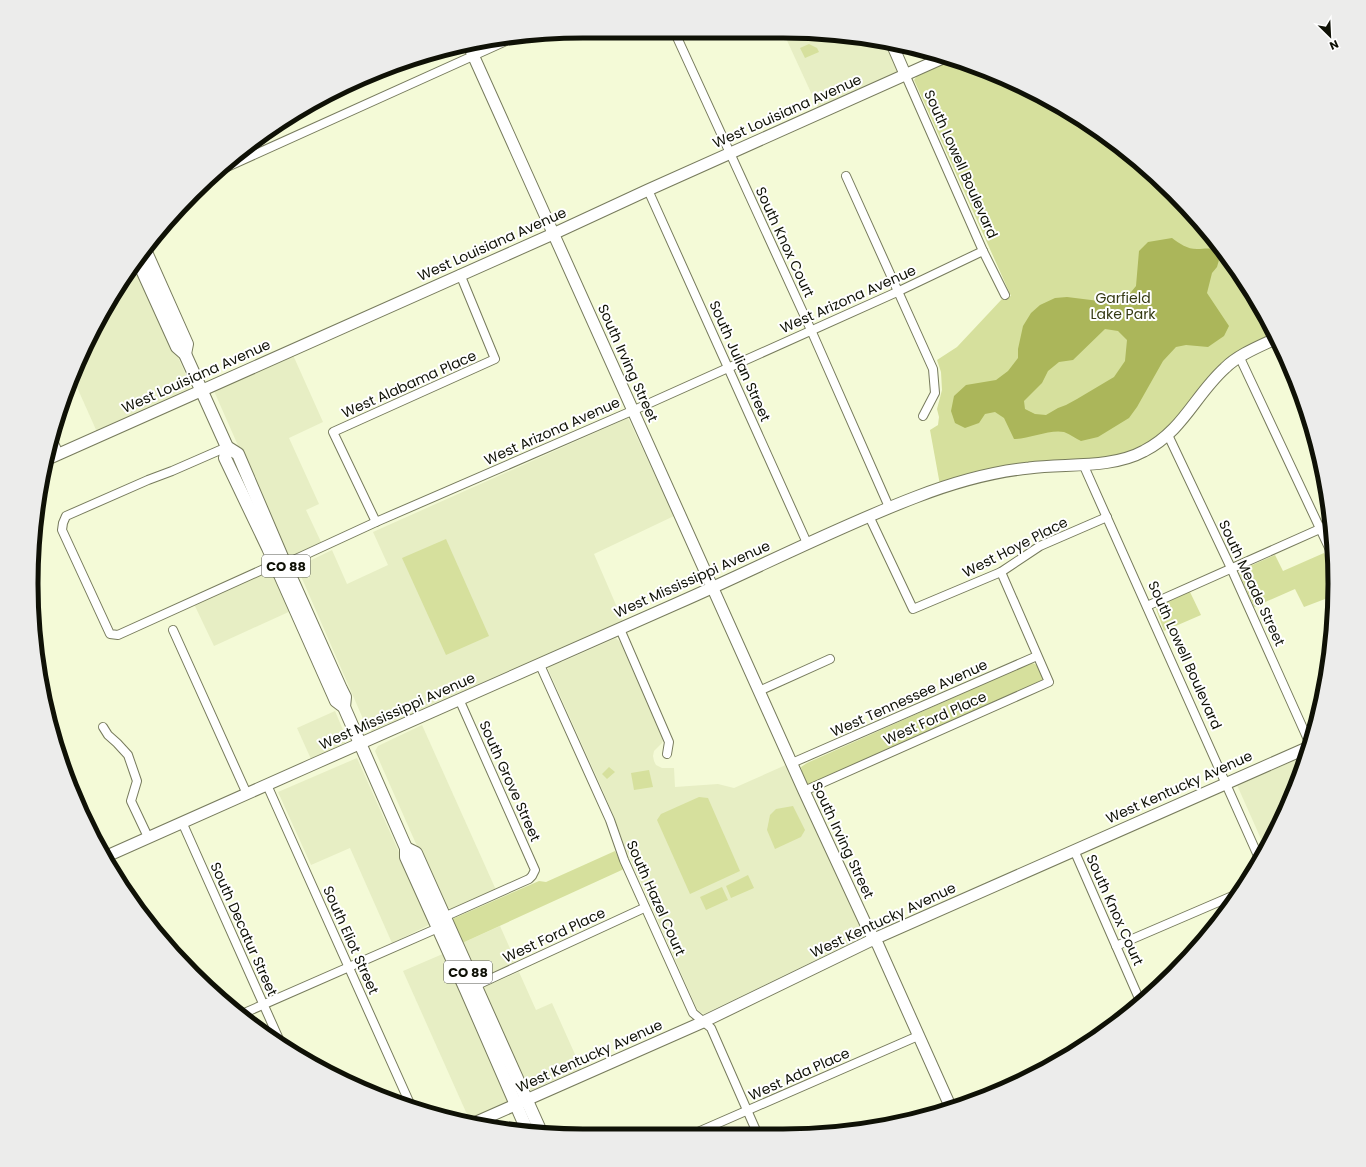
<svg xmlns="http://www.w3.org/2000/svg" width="1366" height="1167" font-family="Poppins,sans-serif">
<rect width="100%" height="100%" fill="#f4fad7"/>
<g fill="#e7eec4">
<polygon points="784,34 854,36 885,43 898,73 819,110"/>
<polygon points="136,263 189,382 190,388 186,392 97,432 72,376 124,276"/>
<polygon points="293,355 323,422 289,438 319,504 306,510 322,544 291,558 287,557 214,391 215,389"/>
<polygon points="628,418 674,516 594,554 623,621 373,733 367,728 297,567 332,550 347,584 388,565 373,532"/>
<polygon points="273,569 293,610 214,646 194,604"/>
<polygon points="616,638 620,642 663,739 662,743 654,751 653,756 654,761 656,765 662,768 674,768 675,787 718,784 734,788 788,764 864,931 865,936 704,1014 700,1012 697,1009 623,842 617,825 603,791 548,669 549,665 555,662 562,662"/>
<polygon points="335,711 346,737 345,743 311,759 297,728"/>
<polygon points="422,725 496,890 451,909 444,907 375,751 378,746"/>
<polygon points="1305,756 1278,828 1265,848 1237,785"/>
<polygon points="357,758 431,924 392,943 350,848 311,865 278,792"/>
<polygon points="500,926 516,962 476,980 460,944"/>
<polygon points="445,953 510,1101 470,1121 403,971"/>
<polygon points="519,972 536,1010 552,1003 582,1070 531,1093 525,1089 482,988"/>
</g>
<g fill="#d6e09d">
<polygon points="809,44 817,48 819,52 805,58 800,48"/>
<polygon points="954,59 1027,88 1119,145 1198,219 1261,307 1274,335 1242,350 1217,368 1171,428 1142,448 1112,457 940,485 930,430 938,425 939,417 937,409 942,390 941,372 937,360 957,347 1002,299 1011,296 914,80 917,76"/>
<polygon points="446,539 489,636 446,655 402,558"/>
<polygon points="1324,553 1332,570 1333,596 1304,607 1295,589 1254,607 1239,573 1241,570 1275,555 1283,571"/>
<polygon points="1187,591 1190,592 1201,615 1164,631 1155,606"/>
<path d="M 1031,663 C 1040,663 1041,675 1044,682 L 811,786 L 808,785 L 802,772 L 801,767 L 807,763 Z"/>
<polygon points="609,767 615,772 607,779 602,774"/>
<polygon points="649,770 653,787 634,790 631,773"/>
<polygon points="699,797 708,798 740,871 690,894 657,820 661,814"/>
<polygon points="793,806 805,830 801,837 775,849 767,830 770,815 776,809"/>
<polygon points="615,851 624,869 460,944 450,920 539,881 546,882"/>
<polygon points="748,875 754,888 731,898 726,886"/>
<polygon points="722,887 728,900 706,910 700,897"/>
</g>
<path fill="#abb65a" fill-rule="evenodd" d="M 1172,238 C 1180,244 1187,249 1197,249 C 1203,249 1207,248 1214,249 L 1219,260 L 1217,267 L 1212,273 L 1207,293 L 1229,326 L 1224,336 L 1208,347 L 1186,345 L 1176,347 L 1163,361 L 1137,407 L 1129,418 L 1098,437 L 1081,441 C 1076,439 1070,434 1064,432 C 1050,429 1029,439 1014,439 L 1004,418 L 995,412 L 985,414 L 979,423 L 965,428 L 955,423 L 951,411 L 954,396 L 966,385 L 996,380 L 1008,371 L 1018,358 L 1018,349 L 1023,326 L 1031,313 L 1040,305 L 1055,298 L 1067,297 L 1107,302 L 1127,297 L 1136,286 L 1139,251 L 1148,242 ZM 1105,329 L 1118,331 L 1127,340 L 1125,361 L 1114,377 L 1077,399 L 1066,405 L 1058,408 L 1046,415 L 1035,414 L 1025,409 L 1024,401 L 1042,383 L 1048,371 L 1059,362 L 1073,360 Z"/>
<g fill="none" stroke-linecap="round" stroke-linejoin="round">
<g stroke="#777b5d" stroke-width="10">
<g id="street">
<polyline points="675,33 811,330 889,507"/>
<polyline points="905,74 983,251 1005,295"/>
<polyline points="216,172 506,41"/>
<polyline points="846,176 933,369 935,393 923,416"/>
<polyline points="648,190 807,543"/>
<polyline points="1240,358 1332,554"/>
<polyline points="1168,435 1231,568 1310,744"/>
<polyline points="54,443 59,454"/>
<polyline points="227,447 172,471 148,480 66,516 63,523 62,530 110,634 118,635 275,564"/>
<polyline points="1083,464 1259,858"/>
<polyline points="869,516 913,609 1001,572 1040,546 1107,517"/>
<polyline points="376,522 333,432 495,359 460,274"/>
<polyline points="285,564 376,522 641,407 897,292 983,251"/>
<polyline points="1147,606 1331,524"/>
<polyline points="620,629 669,742 667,754"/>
<polyline points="173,630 247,794"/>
<polyline points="540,665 610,820 624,860 693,1013 711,1028 758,1135"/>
<polyline points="759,691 830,659"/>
<polyline points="103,727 108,735 117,743 128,755 137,781 131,801 148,837"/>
<polyline points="792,763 1037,656"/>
<polyline points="267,785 411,1106"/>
<polyline points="804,791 1049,682 1001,572"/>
<polyline points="182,822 282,1046"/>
<polyline points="1074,850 1141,1003"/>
<polyline points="444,917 529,879 532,876 535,870 459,699"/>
<polyline points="1116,946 1237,894"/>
<polyline points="475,986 644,908"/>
<polyline points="242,1014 438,928"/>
<polyline points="691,1135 918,1036"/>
</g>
</g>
<g stroke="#777b5d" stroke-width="13">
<g id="secondary">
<polyline points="892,44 905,74"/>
<polyline points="469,46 804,791 868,929 878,945 951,1108"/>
<polyline points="50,458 553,234 648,190 945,57"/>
<path d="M 107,856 C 297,771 488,687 678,603 C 758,568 835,528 916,497 C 952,483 990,472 1029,468 C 1065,463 1111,469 1144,451 C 1183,431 1195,395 1225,368 C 1238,355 1258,347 1275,339"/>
<polyline points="472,1124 703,1022 874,939 1309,747"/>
</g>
</g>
<g stroke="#777b5d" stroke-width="14">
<g id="primary">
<polyline points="146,252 187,344 185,354"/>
<polyline points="138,261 177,347 185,354 227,447 238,454 285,564 341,689 345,697 344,707"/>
<polyline points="227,447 225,458 268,548 336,701 344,707 406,848 406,857 466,990 527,1130"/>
<polyline points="406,848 416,853 541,1132"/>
</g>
</g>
<use href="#street" stroke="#fff" stroke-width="8"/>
<use href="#secondary" stroke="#fff" stroke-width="11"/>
<use href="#primary" stroke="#fff" stroke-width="12"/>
</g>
<g text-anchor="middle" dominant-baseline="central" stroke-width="4" stroke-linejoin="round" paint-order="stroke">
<g fill="#fff" stroke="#575851" stroke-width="1">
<rect x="262" y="555" width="48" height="22" rx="3"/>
<rect x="444" y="961" width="48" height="22" rx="3"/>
</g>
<g font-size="13" font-weight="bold" fill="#0f1106">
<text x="286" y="566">CO 88</text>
<text x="468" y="972">CO 88</text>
</g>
<g font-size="14" fill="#0f1106" stroke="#fff">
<text transform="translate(787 111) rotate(-24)">West Louisiana Avenue</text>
<text transform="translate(961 164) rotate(66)">South Lowell Boulevard</text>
<text transform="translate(785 242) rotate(65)">South Knox Court</text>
<text transform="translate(492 244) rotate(-24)">West Louisiana Avenue</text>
<text transform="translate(848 299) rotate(-24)">West Arizona Avenue</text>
<text transform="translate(740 361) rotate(66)">South Julian Street</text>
<text transform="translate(628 363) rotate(66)">South Irving Street</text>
<text transform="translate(196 376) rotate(-24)">West Louisiana Avenue</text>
<text transform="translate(409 384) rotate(-24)">West Alabama Place</text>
<text transform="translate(552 431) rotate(-24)">West Arizona Avenue</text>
<text transform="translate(1015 547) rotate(-27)">West Hoye Place</text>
<text transform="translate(692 579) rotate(-24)">West Mississippi Avenue</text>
<text transform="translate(1252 583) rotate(65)">South Meade Street</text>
<text transform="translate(1185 655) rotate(66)">South Lowell Boulevard</text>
<text transform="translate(909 698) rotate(-24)">West Tennessee Avenue</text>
<text transform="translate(397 711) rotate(-24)">West Mississippi Avenue</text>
<text transform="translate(935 718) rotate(-24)">West Ford Place</text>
<text transform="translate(510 781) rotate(66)">South Grove Street</text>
<text transform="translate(1179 787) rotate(-24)">West Kentucky Avenue</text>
<text transform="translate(843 840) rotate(65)">South Irving Street</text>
<text transform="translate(656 898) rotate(66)">South Hazel Court</text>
<text transform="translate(1115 910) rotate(66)">South Knox Court</text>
<text transform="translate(883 920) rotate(-25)">West Kentucky Avenue</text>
<text transform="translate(244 929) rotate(66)">South Decatur Street</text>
<text transform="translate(554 935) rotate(-25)">West Ford Place</text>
<text transform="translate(351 940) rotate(66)">South Eliot Street</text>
<text transform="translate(589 1056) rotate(-24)">West Kentucky Avenue</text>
<text transform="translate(799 1074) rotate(-24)">West Ada Place</text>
</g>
<g font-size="14" fill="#343912" stroke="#fff">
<text x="1123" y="298">Garfield<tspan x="1123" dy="16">Lake Park</tspan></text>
</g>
</g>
<path d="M0 0H1366V1167H0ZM583 38H783A545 545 0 0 1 1328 583V584A545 545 0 0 1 783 1129H583A545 545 0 0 1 38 584V583A545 545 0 0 1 583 38Z" fill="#ececeb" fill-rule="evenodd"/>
<path fill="none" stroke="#0f1106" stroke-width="5" d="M583 38H783A545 545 0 0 1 1328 583V584A545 545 0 0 1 783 1129H583A545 545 0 0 1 38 584V583A545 545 0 0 1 583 38Z"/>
<g transform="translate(1330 36) rotate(156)" stroke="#ffffff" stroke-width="3" paint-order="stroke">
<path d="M0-3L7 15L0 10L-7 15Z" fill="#0f1106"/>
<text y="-6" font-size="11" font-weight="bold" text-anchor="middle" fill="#0f1106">N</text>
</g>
</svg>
